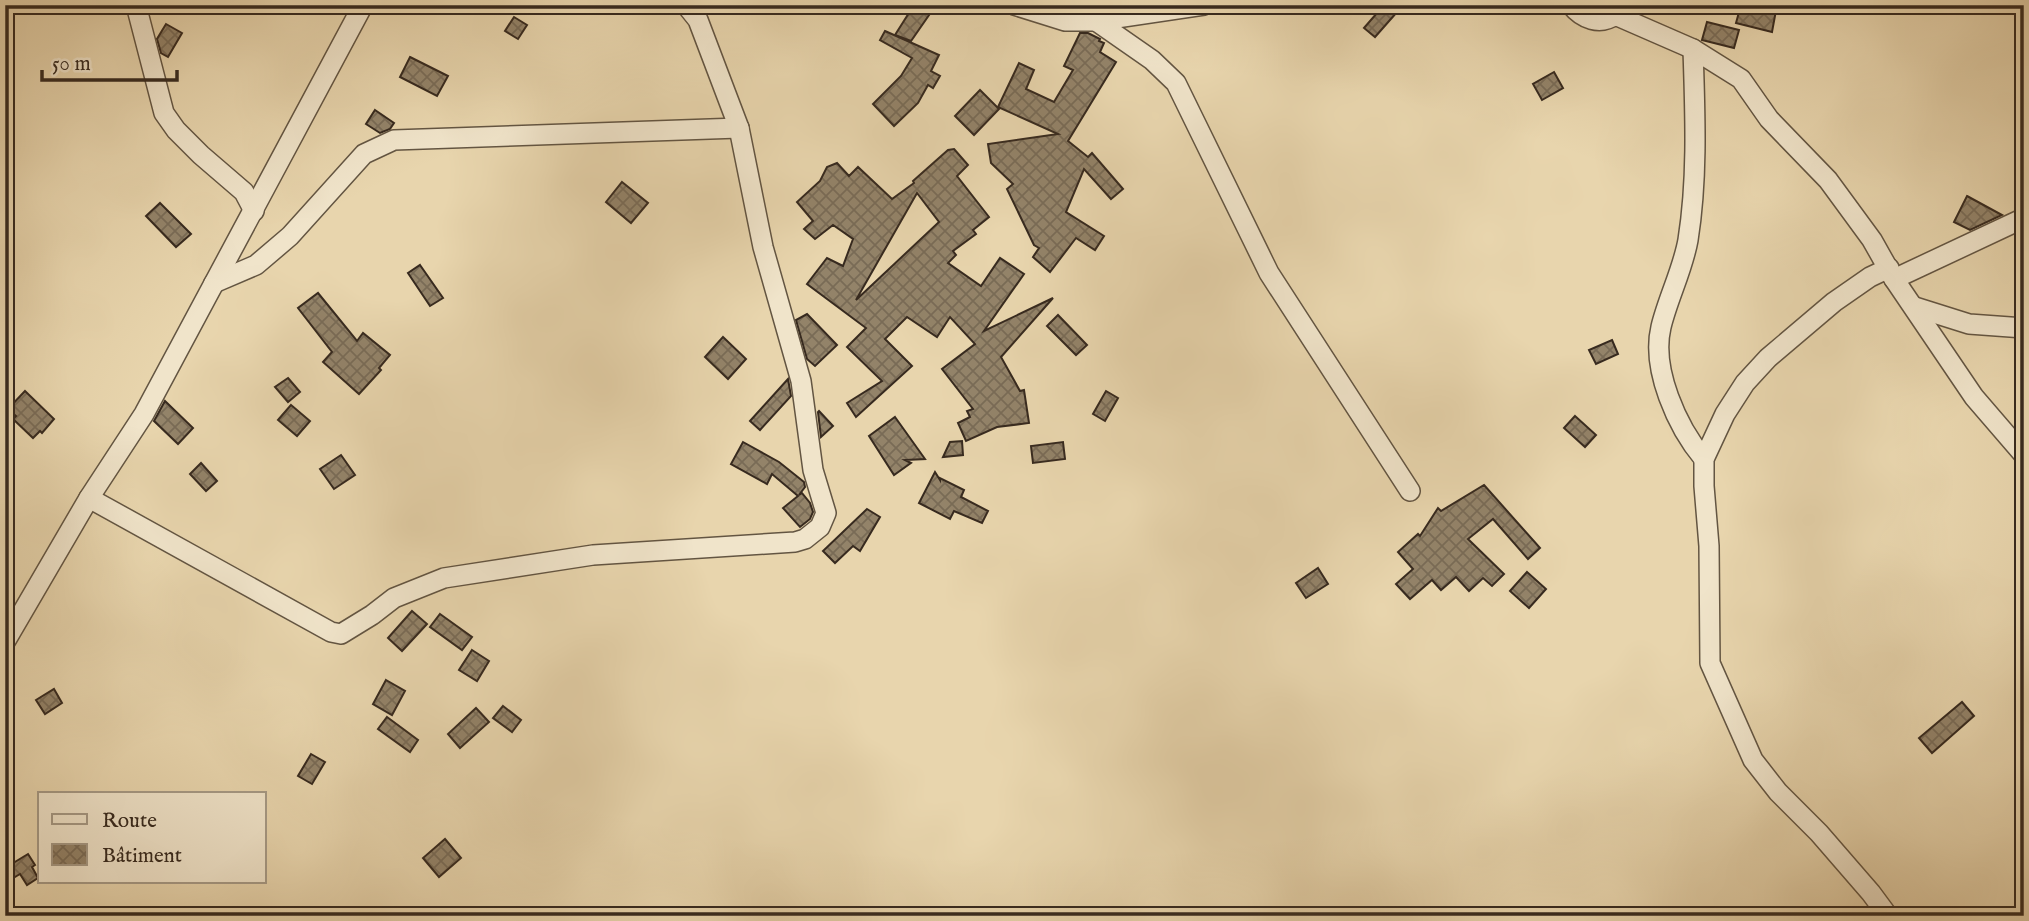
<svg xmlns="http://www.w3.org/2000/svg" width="2029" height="921" font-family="'IM FELL English',serif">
<defs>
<pattern id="building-cross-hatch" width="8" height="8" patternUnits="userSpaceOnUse" patternTransform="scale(1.75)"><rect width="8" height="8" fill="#938369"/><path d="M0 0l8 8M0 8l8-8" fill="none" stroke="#796b56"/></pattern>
</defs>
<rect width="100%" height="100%" fill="#e8d5ad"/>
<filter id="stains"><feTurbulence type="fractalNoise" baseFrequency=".00286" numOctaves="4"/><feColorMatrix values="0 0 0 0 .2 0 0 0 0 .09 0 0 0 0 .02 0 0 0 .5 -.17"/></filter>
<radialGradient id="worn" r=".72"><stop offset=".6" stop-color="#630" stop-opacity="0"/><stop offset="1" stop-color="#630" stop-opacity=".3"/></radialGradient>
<g fill="url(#building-cross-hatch)" stroke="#372a1f" stroke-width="2" fill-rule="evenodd">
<polygon points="914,5 936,5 911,41 895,35"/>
<polygon points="1384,5 1389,5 1397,12 1375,37 1364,28"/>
<polygon points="1741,5 1777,5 1772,32 1736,23"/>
<polygon points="514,17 527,25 518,39 505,31"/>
<polygon points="1707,22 1739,30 1734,48 1702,40"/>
<polygon points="166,24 182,33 168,57 161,53 157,39"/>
<polygon points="885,31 939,55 931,71 940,76 933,88 928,85 918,103 894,126 873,104 901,76 912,58 880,40"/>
<polygon points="1080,33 1088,33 1100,39 1099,41 1104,43 1100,52 1116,62 1068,141 1088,157 1092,153 1123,189 1111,199 1084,169 1066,212 1104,236 1095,250 1076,238 1050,272 1033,257 1039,248 1034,245 1007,189 1013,184 991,163 988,144 1058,134 998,107 1019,63 1034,70 1026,89 1054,102 1073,70 1064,66"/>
<polygon points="410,57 448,76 437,96 400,77"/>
<polygon points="1554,72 1563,88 1542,100 1533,84"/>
<polygon points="980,90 999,109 974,135 955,116"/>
<polygon points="375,110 394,123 390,129 380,133 366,124"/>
<path d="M 954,149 L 968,165 L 957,176 L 989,217 L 973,230 L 976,234 L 953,251 L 956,255 L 948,263 L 981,286 L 1000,258 L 1024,274 L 984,331 L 1053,298 L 1001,357 L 1020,391 L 1024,390 L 1029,423 L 997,427 L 966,441 L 958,423 L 970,417 L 967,411 L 973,409 L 942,369 L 975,344 L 950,317 L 937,337 L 907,317 L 885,339 L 912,366 L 856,417 L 847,403 L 882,381 L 847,347 L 866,328 L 807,284 L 827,258 L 843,266 L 853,239 L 833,225 L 815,239 L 804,229 L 813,221 L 797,202 L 820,181 L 827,167 L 837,163 L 849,176 L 858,167 L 892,199 L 914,183 L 913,181 L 948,150 ZM 917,193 L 939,222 L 856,300 Z"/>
<polygon points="622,182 648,203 631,223 606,202"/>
<polygon points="1967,196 2002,215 1970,230 1954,222"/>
<polygon points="160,203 191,234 176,247 146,216"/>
<polygon points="420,265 443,298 430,306 408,273"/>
<polygon points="318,293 357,341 363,333 390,355 379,368 381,370 359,394 323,362 332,352 298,308"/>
<polygon points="807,314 837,345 815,366 807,359 796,320"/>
<polygon points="1058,315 1087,345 1076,355 1047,326"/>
<polygon points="723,337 746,359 728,379 705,357"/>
<polygon points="1612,340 1618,354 1596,364 1589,350"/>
<polygon points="288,378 300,392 288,402 275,387"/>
<polygon points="788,379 791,396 760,430 750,421"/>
<polygon points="25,391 54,419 42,433 40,431 33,438 13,419 16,416 8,409"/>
<polygon points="1106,391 1118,398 1105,421 1093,414"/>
<polygon points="165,401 193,428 178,444 154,421"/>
<polygon points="291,405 310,421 297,436 278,420"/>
<polygon points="819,411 833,426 821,437 818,412"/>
<polygon points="1575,416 1596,435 1585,447 1564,428"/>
<polygon points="895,417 925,459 905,460 911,463 894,475 869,436"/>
<polygon points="962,441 963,455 943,457 950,442"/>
<polygon points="743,442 779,462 804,482 805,487 799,495 802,493 810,503 813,512 810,519 800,527 783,508 798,496 772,474 767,484 731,464"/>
<polygon points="1063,442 1065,459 1033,463 1031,446"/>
<polygon points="341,455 355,475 334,489 320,469"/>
<polygon points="201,463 217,481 206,491 190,474"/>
<polygon points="935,472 940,480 940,478 964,490 961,497 988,511 982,523 954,511 950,519 919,503"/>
<polygon points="1484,485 1540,548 1528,559 1493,519 1468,539 1504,574 1492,586 1483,578 1469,591 1456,577 1441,590 1432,580 1410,599 1396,584 1413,569 1398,552 1418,534 1420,536 1438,508 1441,511"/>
<polygon points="867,509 880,517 860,551 853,546 835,563 823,551"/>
<polygon points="1318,568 1328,584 1306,598 1296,583"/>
<polygon points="1527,572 1546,589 1529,608 1510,591"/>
<polygon points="412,611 427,624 402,651 388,638"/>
<polygon points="440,614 472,637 462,650 430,627"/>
<polygon points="472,650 489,661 477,681 459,670"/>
<polygon points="386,680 405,691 392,715 373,704"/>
<polygon points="54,689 62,703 45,714 36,700"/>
<polygon points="1962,702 1974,716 1932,753 1919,738"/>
<polygon points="503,706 521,720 512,732 493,718"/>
<polygon points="476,708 489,722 460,748 448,734"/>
<polygon points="387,717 418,740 410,752 378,729"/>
<polygon points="311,754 325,762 312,784 298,776"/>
<polygon points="445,839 461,858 439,877 423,858"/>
<polygon points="28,854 35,865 32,867 38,878 27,885 20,874 5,883 5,868"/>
</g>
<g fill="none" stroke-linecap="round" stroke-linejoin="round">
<g stroke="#635542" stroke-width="22">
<g id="street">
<polyline points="136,5 164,113 176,130 201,155 244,192 254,211"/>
<polyline points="1014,5 1065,21 1096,21 1204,5"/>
<path d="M 1571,5 C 1582,19 1600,26 1615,15 L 1693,49 L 1741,79 L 1769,119 L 1828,180 L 1872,240 L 1894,279 L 1974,397 L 2024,455"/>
<polyline points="1096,21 1152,60 1176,83 1269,273 1410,491"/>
<path d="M 1693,49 C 1695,112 1698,177 1688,240 C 1683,269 1668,298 1661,327 C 1651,369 1677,427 1704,459"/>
<polyline points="1894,279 2024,218"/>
<polyline points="214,283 256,265 290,236 364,154 394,140 739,128"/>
<polyline points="1915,307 1969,324 2024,328"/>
<polyline points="89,498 331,632 341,634 372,615 394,598 444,578 593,555 795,542 805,539 820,527 826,513 813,470 801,381 763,247 739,128 698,20 686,5"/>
<polyline points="5,642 89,498 144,414 363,5"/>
<polyline points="1888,916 1871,893 1819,833 1778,792 1753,760 1710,663 1709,546 1704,486 1704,459 1725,414 1745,383 1768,358 1834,302 1870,277 1889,268"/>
</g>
</g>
<use href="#street" stroke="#f0e4ca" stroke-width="19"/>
</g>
<rect width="2029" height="921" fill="none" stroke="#e8d5ad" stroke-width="28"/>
<rect x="7" y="7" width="2015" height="907" fill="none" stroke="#372a1f" stroke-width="3.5"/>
<rect x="14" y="14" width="2001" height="893" fill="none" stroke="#372a1f" stroke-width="2"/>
<rect x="38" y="792" width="228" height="91" fill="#f0e4ca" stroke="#a69a86" stroke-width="2"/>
<rect x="52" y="814" width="35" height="10" fill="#f0e4ca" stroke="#a69a86" stroke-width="2"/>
<text x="102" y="827" font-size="21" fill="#372a1f">Route</text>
<rect x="52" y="844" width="35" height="21" fill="url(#building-cross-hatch)" stroke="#a69a86" stroke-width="2"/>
<text x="102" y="862" font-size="21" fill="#372a1f">Bâtiment</text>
<path d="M42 70v10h135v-10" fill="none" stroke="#372a1f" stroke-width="3.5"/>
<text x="52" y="70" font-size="21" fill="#372a1f" stroke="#f0e4ca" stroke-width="5" paint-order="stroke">50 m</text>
<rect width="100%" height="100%" filter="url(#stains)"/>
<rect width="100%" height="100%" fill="url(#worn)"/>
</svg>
